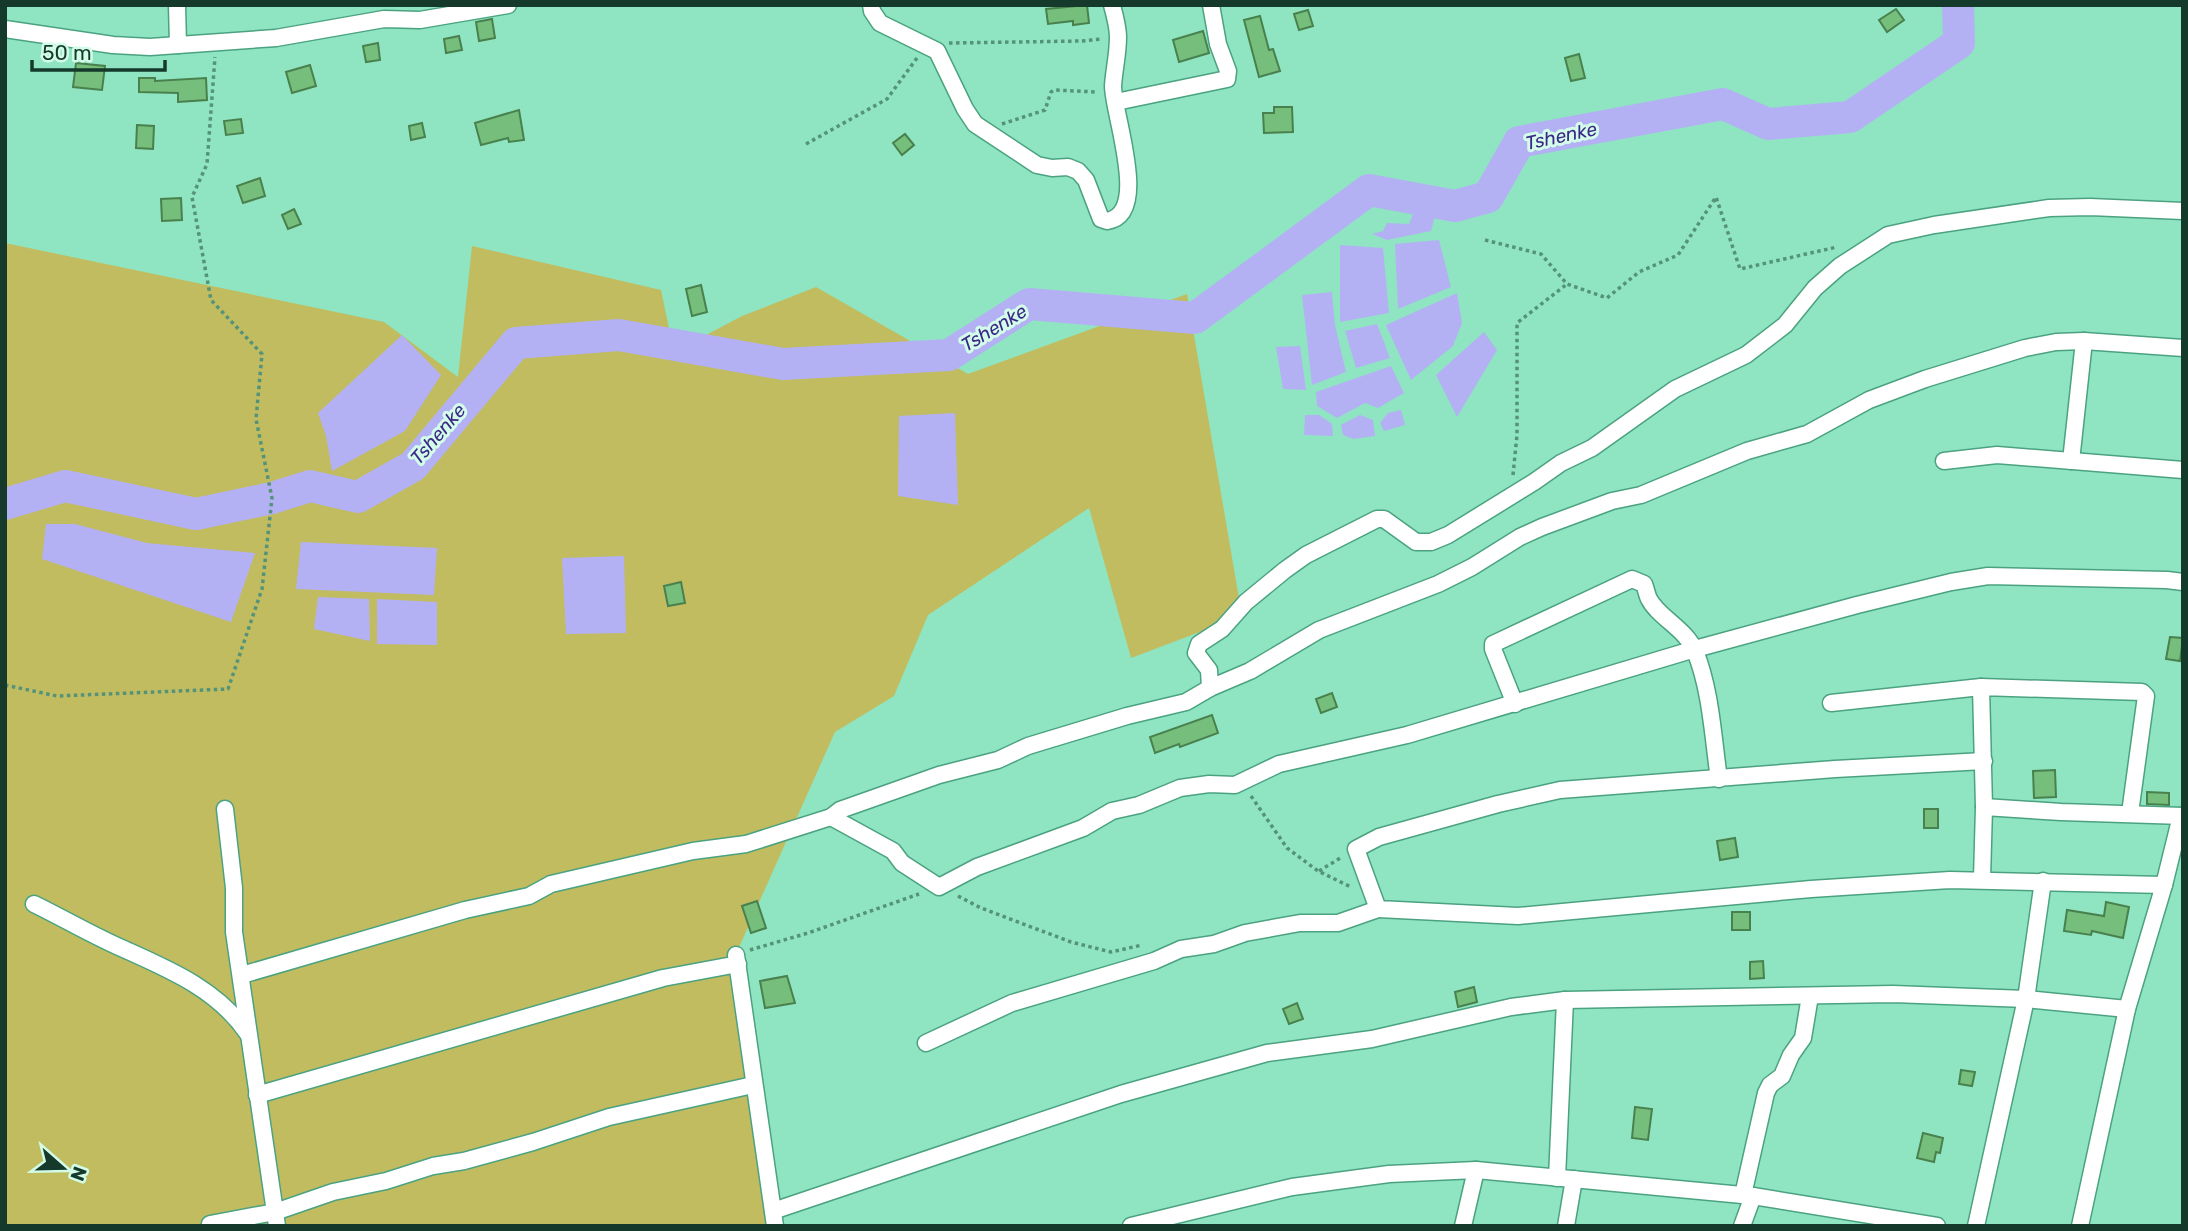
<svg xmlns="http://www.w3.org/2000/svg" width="2188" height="1231" font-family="Rubik,sans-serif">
<rect width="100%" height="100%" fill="#8fe5c1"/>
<polygon fill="#c1bc60" points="5,243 384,322 458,377 472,246 661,290 674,352 742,316 816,287 968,374 1187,294 1242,616 1131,658 1089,508 928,615 894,696 835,732 736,954 775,1226 5,1226"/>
<g fill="#b3b1f4">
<polygon points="1415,209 1435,216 1431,231 1387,240 1372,234 1383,231 1387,223 1409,224"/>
<polygon points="1439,240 1451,287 1398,309 1395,244"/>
<polygon points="1340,245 1383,248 1389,313 1340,322"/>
<polygon points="1332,292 1335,325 1346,372 1312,385 1302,295"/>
<polygon points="1457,293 1462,323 1453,346 1411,380 1386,325"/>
<polygon points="1377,324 1390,358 1356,368 1345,331"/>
<polygon points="1484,332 1497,350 1457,417 1436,375"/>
<polygon points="402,335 441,375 405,431 332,471 326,436 318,413"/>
<polygon points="1300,346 1306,390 1283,389 1276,347"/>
<polygon points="1391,366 1404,393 1378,408 1365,403 1337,418 1317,406 1316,392"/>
<polygon points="1401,410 1405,425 1384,431 1380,423 1388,413"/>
<polygon points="955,413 958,505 898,496 899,416"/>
<polygon points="1305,415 1319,415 1332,424 1333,436 1304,435"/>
<polygon points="1360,415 1373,420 1375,436 1353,439 1343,435 1341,425"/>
<polygon points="46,524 75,524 147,543 255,553 231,622 42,559"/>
<polygon points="301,542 437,548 434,595 296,589"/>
<polygon points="624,556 626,633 566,634 562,558"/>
<polygon points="318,597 369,599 370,641 314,629"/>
<polygon points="377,599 437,602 437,645 377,644"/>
</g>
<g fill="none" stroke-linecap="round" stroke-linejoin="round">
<polyline stroke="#b3b1f4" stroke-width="32" points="5,504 65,486 196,514 272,498 310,486 358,497 413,466 516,343 619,335 783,364 949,355 1029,304 1195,318 1369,190 1455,206 1488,197 1519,142 1723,104 1768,124 1850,117 1959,43 1958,5"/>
</g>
<g fill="#76be7b" stroke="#49814e" stroke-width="2">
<polygon points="1087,5 1089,23 1073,25 1073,21 1048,24 1046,9"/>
<polygon points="1896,9 1904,20 1887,32 1879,20"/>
<polygon points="1308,10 1313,26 1299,30 1294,14"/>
<polygon points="1260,16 1269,50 1273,49 1280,71 1259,77 1244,20"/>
<polygon points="492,19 495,38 479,41 476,22"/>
<polygon points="1203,31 1209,53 1179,62 1173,40"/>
<polygon points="459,36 462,50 446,53 444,39"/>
<polygon points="378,43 380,60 366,62 363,46"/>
<polygon points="1579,54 1585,78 1571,81 1565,58"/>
<polygon points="76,63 105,66 102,90 73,87"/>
<polygon points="310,65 316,86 292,93 286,72"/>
<polygon points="139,78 155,78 155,81 206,78 207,100 178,102 178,93 139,92"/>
<polygon points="1274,107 1292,107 1293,132 1264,133 1263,113 1274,113"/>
<polygon points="519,110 524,140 509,142 508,138 481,145 475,123"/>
<polygon points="241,119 243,133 226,135 224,121"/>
<polygon points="422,123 425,137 411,140 409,126"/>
<polygon points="137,125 154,126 153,149 136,148"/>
<polygon points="905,134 914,145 902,155 893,143"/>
<polygon points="260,178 265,196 243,203 237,186"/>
<polygon points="181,198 182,220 162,221 161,199"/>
<polygon points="294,209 301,224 288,229 282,215"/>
<polygon points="701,285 707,312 692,316 686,289"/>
<polygon points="681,582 685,603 668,606 664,586"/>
<polygon points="2170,637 2183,638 2180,661 2166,659"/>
<polygon points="1332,693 1337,707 1321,713 1316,699"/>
<polygon points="1212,715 1218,733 1180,747 1179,744 1155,753 1150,737"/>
<polygon points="2055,770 2056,797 2034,798 2033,771"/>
<polygon points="2147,792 2169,793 2169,805 2147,804"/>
<rect x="1924" y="809" width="14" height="19"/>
<polygon points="1735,838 1738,857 1720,860 1717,841"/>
<polygon points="757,901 766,928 751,933 742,906"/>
<polygon points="2106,902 2129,907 2123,938 2092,931 2091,935 2064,931 2067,910 2104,916"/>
<rect x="1732" y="912" width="18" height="18"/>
<polygon points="1763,961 1764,978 1750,979 1750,962"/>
<polygon points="787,976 795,1003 765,1008 760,981"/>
<polygon points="1474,987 1477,1002 1458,1007 1455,992"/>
<polygon points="1297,1003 1303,1019 1289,1024 1283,1009"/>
<polygon points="1961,1070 1975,1072 1972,1086 1959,1084"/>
<polygon points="1635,1107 1652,1109 1648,1140 1632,1138"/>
<polygon points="1923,1133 1943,1138 1940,1153 1936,1152 1934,1162 1917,1158"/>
</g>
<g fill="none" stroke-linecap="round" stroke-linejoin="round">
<g stroke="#4ba281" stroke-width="19">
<g id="minor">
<polyline points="177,5 178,45"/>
<path d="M 871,5 L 872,11 L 880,23 L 937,51 L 965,109 L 975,124 L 1037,165 L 1052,168 L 1068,167 L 1078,171 L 1086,180 L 1101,219 L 1107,221 C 1151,215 1113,114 1113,86 C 1114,70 1118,54 1118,37 C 1118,27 1115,16 1112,5"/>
<polyline points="5,29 113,45 150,47 276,38 384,19 420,20 508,5"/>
<polyline points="1116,102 1227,79 1228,71 1218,44 1211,5"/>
<polyline points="1944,461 1997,455 2183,470"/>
<polyline points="2071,461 2084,341"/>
<polyline points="1210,688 1209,670 1196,653 1199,644 1222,629 1246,602 1285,570 1306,555 1377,519 1384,519 1416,542 1431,542 1448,535 1534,482 1561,463 1592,448 1675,389 1746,355 1785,325 1815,288 1840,266 1888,235 1934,225 2049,208 2090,207 2183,211"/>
<polyline points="1831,703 1981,687"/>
<path d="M 1515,704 L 1493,649 L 1493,644 L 1632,579 L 1644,584 C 1646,589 1647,595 1649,599 C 1658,617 1686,629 1695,651 C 1711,690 1713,738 1719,779"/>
<polyline points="1984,761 1835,769 1560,790 1498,804 1379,837 1356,849 1378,909 1518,916 1811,889 1950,880 2164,885"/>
<polyline points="1984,807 2061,812 2183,816"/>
<polyline points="225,809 234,888 234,932 277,1226"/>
<polyline points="831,817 893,851 902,863 939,887 977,867 1083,828 1112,811 1139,805 1180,788 1209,784 1235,785 1279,764 1407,735 1695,649 1857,605 1951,582 1988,576 2167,580 2183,582"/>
<polyline points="1982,879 1984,807 1981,687 2142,692 2146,696 2130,813"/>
<path d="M 34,904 C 65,919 95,937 126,950 C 173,971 219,991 248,1034"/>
<polyline points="736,955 775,1226"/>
<polyline points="242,975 465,910 529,896 551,884 693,851 746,844 831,817 840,810 939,775 998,760 1028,746 1127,716 1186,702 1210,688 1250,671 1319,630 1438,584 1472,567 1520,537 1542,527 1612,501 1641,495 1747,451 1807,434 1869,400 1925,379 2025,348 2056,342 2084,341 2183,348"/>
<polyline points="926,1043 1012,1003 1154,961 1181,949 1214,944 1245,933 1300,923 1338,923 1378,909"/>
<polyline points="257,1095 663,978 738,964"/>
<polyline points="1557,1178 1565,1000"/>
<polyline points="1743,1195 1766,1093 1770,1085 1782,1076 1791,1055 1803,1038 1810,996"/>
<polyline points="773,1211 1121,1094 1267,1053 1372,1039 1511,1007 1565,1000 1893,994 2026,999 2127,1009"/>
<polyline points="210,1224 275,1212 333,1192 386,1181 433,1166 464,1161 533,1142 609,1117 753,1085"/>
<polyline points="1131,1226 1292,1187 1389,1174 1476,1170 1753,1196 1937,1226"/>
<polyline points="1463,1226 1476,1170"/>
<polyline points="1566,1226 1574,1179"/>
<polyline points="1742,1226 1753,1196"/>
<polyline points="1976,1226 2026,999 2043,881"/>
<polyline points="2080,1226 2127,1009 2164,885 2181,816"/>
</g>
</g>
<g stroke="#559379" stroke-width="3.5" stroke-dasharray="3.5 3.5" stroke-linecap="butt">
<polyline points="949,43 1082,41 1102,39"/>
<polyline points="1002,124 1045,110 1051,92 1054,90 1097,92"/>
<polyline points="806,144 887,99 917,58"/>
<polyline points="1485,240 1541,254 1567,284 1607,298 1639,272 1678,255 1716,197 1740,269 1837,247"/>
<polyline points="1513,475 1517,435 1517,323 1567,284"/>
<polyline points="5,685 57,696 228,689 262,589 272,498 256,419 262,354 211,300 192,197 207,164 215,57"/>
<polyline points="1251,796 1287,848 1318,871 1351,887"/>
<polyline points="1319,871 1342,857"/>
<polyline points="958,896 981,908 1071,942 1111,952 1142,945"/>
<polyline points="750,950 808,933 919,894"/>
</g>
<use href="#minor" stroke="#fff" stroke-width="16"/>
</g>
<g text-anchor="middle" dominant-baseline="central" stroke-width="6" stroke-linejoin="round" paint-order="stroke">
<g font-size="19" font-style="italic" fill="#3c2887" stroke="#d3fce9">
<text transform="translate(1561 136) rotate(-12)">Tshenke</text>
<text transform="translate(994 328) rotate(-31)">Tshenke</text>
<text transform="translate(438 434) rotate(-49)">Tshenke</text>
</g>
</g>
<rect width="2188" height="1231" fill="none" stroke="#15392b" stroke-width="14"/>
<g transform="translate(63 1168) rotate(110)" stroke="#d3fce9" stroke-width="5" paint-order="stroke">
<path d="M0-5L12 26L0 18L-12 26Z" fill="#15392b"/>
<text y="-10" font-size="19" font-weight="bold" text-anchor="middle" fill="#15392b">N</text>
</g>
<path d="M32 60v10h133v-10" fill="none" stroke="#15392b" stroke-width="3.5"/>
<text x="42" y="60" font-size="21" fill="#15392b" stroke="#d3fce9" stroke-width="5" paint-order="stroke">50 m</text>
</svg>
